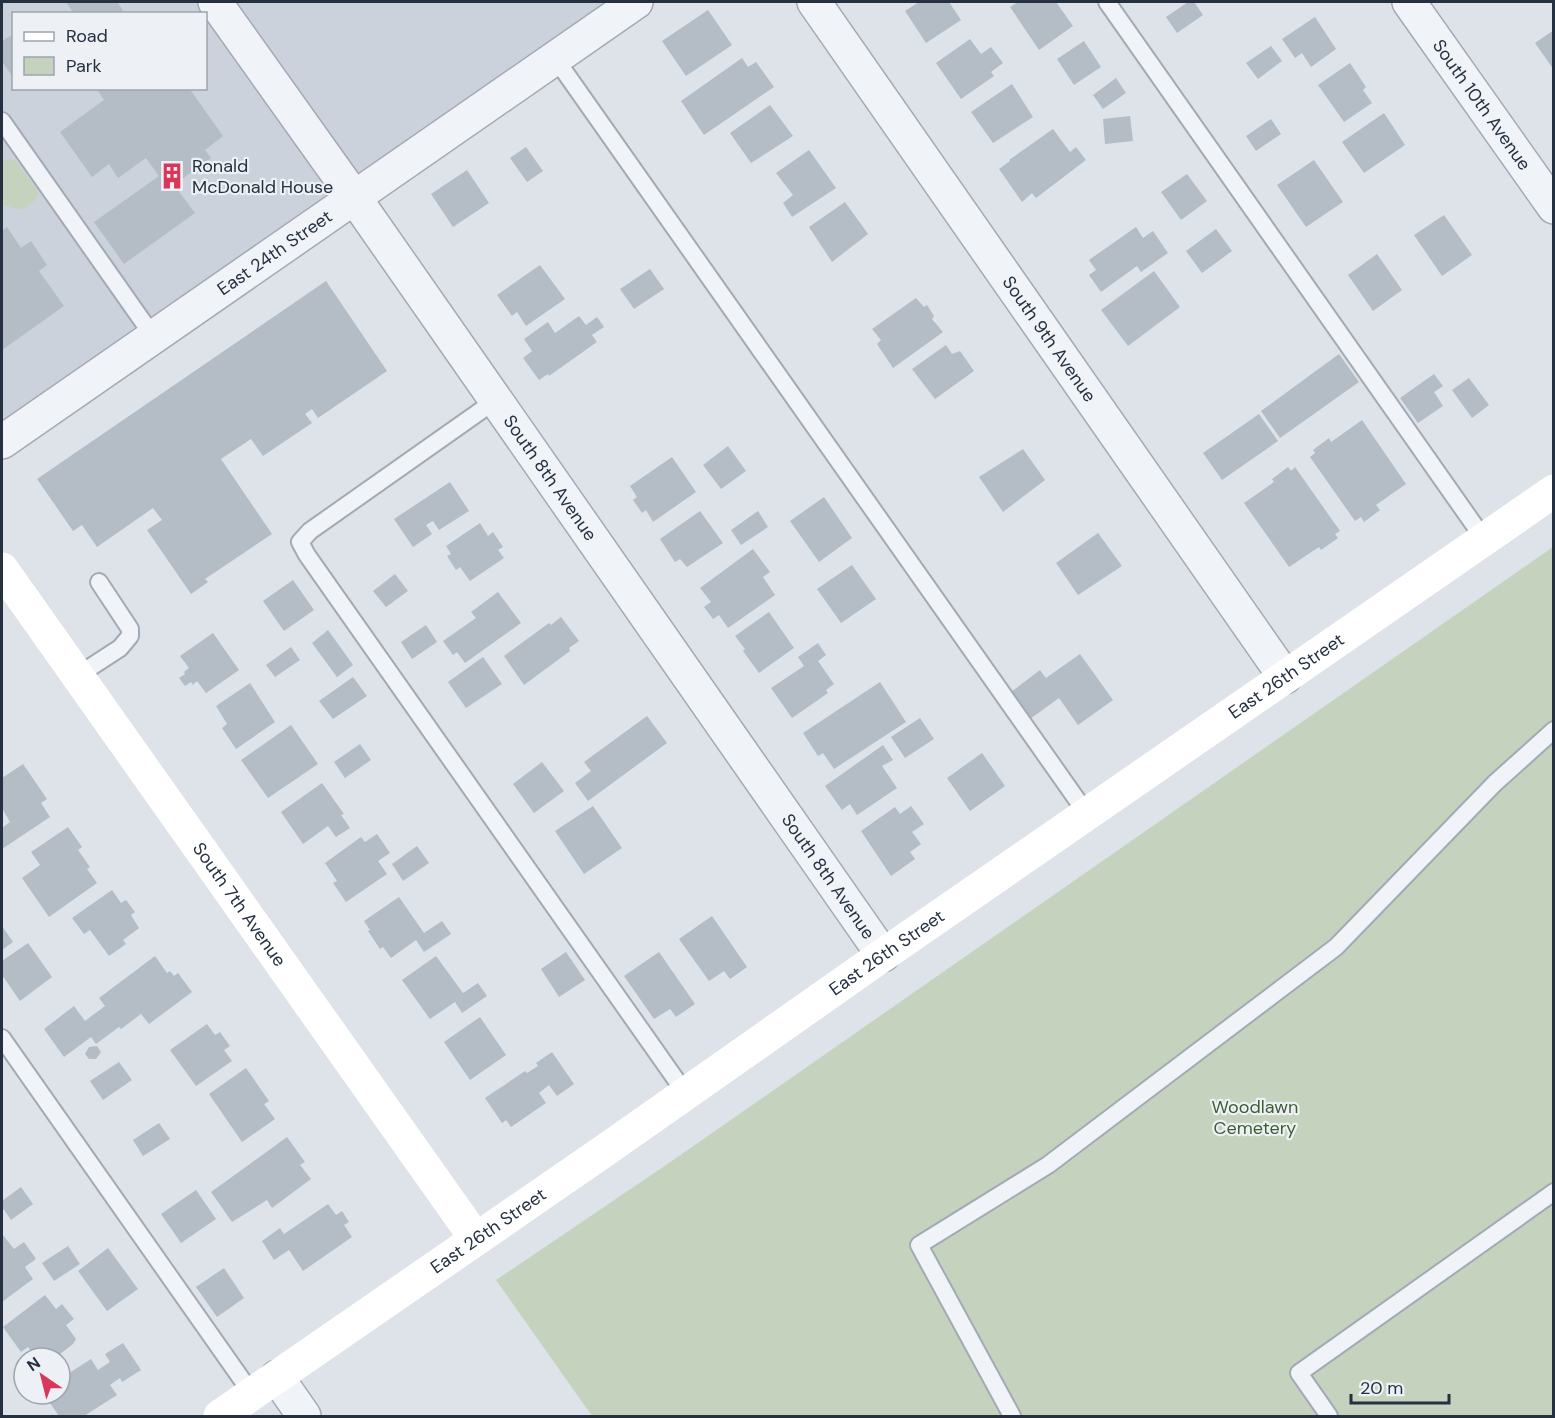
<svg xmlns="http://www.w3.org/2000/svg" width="1555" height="1418" font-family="'DM Sans',sans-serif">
<rect width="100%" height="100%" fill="#dde3e9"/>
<path fill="#cbd2db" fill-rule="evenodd" d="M 2,2 L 636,2 L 2,442 ZM 14,14 L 206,14 L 206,88 L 14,88 Z"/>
<g fill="#c5d3be">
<polygon points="2,160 15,160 39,193 33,202 21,210 2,205"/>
<polygon points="1553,547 1553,1416 592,1416 496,1280 669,1163"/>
</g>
<g fill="#b4bcc6">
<polygon points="66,2 117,2 123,10 117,14 74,14"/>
<polygon points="919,2 949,2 961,20 926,43 905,11"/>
<polygon points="1018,2 1056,2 1073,26 1039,50 1010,7"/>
<polygon points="1188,2 1194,2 1203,15 1177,33 1166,17"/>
<polygon points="708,10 732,45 686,76 662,41"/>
<polygon points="1315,17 1336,49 1311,67 1302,53 1295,58 1282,39"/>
<polygon points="1554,30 1554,70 1535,43"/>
<polygon points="14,34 14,79 2,61 2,41"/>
<polygon points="970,39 981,54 991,47 1003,63 991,72 994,76 961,99 936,63"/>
<polygon points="1084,41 1101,67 1074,85 1057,59"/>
<polygon points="1271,46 1282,61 1258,79 1246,63"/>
<polygon points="742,58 748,67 756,62 774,87 704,135 681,101"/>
<polygon points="1350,63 1366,87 1363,90 1372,103 1344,122 1318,85"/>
<polygon points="1116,78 1126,93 1103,109 1093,95"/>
<polygon points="1012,84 1033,117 993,143 971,112"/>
<polygon points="96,88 189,88 223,136 205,150 211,158 174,185 195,213 124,264 94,222 159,176 146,158 118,178 109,164 92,177 60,132 104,100"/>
<polygon points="770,105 793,136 751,163 730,133"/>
<polygon points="1384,113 1405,145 1364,173 1342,142"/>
<polygon points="1130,116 1133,141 1105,144 1103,119"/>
<polygon points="1271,119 1281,134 1256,151 1246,136"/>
<polygon points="1053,129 1070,152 1076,147 1086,160 1036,198 1032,193 1022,202 999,169 1010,161 1009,160"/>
<polygon points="526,147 543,171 527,182 510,158"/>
<polygon points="809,150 836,188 792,217 783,203 793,195 776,173"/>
<polygon points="1314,160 1343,202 1306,227 1277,185"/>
<polygon points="467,170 489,203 453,227 431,194"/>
<polygon points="1187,174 1207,201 1181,220 1161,192"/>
<polygon points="845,202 868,234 832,262 809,227"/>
<polygon points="1444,215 1472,255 1442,276 1414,235"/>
<polygon points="7,227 21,248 31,241 47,265 39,271 64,306 2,350 2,231"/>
<polygon points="1136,227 1143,238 1153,231 1168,253 1141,272 1137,266 1101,292 1089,275 1096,270 1089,260"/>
<polygon points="1216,229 1232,251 1202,273 1186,251"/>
<polygon points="1377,254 1402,290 1373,311 1348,275"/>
<polygon points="540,265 565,299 526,326 517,312 512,316 497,295"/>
<polygon points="650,269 664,289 634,309 620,289"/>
<polygon points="1154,271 1180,307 1128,346 1101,310"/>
<polygon points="326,281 387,371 318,418 312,409 305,414 312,423 263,456 251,439 221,459 272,534 205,579 208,582 191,594 147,530 162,520 153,508 97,547 82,525 73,531 37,479"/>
<polygon points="916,298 924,307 927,305 934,316 932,319 943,332 893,368 877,344 881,340 872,329"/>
<polygon points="579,316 586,325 597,317 604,327 592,335 597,342 549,376 548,374 539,380 523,358 532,351 524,339 548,322 555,333"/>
<polygon points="946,345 952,354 960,351 974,371 935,399 912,369"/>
<polygon points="1339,354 1359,382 1280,438 1261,411"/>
<polygon points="1434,374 1443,386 1434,392 1443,406 1418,423 1400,398"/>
<polygon points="1469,378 1489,405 1472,418 1452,390"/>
<polygon points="1259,414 1278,441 1222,480 1203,453"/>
<polygon points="1362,420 1406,484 1376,505 1380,510 1364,522 1361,517 1355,521 1310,457 1315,453 1313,450 1329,438 1331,442"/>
<polygon points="728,446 746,471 721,489 703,465"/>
<polygon points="1023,449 1045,480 1003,512 979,477"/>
<polygon points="672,457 696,492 653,522 646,510 642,513 633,500 637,497 630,486"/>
<polygon points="1288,467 1291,471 1295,467 1340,531 1335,534 1338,538 1321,550 1319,547 1289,567 1244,503 1274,482 1272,479"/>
<polygon points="450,482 469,511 439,530 433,521 426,525 432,534 413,547 394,519"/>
<polygon points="824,497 852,538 819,562 790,521"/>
<polygon points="700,511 723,543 687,567 680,559 675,562 660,539"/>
<polygon points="758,511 768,527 741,545 731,530"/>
<polygon points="480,523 488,536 493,532 503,547 498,550 504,558 470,581 460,567 456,570 447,556 451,554 446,546"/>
<polygon points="1098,533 1122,566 1078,595 1056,563"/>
<polygon points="753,549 770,572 763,577 775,595 728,628 719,615 713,619 704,607 711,602 700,588"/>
<polygon points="852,565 876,599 841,623 817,589"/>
<polygon points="395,574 408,591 386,607 373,591"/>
<polygon points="293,580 314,610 284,631 263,601"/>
<polygon points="498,592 521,623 465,663 457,652 453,655 443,641 476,618 471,612"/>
<polygon points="769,612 794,648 759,673 743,651 745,649 735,636"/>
<polygon points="561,617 579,641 569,648 570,651 524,685 504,656 549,623 551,625"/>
<polygon points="426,625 437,642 412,659 401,642"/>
<polygon points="328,630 353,665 337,677 312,643"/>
<polygon points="213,633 239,670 206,693 197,681 193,685 191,682 185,686 179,678 185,674 184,672 189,668 180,656"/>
<polygon points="818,643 826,655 818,661 834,684 826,690 828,693 792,718 771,688 804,666 798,657"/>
<polygon points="291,647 300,660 275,677 266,665"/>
<polygon points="1080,654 1113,700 1078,725 1059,698 1030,719 1011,692 1040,670 1046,678"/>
<polygon points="483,657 502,684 466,708 448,682"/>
<polygon points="353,677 367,696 333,719 319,701"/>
<polygon points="880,682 906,722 834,769 823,753 818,756 803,733"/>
<polygon points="250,683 275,722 236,749 222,728 227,724 216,706"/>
<polygon points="647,716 667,743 588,801 575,783 591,771 584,762"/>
<polygon points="920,718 934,739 905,758 891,737"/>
<polygon points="291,725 318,764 268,798 241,760"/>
<polygon points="360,744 371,760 345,778 334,762"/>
<polygon points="883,745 893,760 882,766 897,788 857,815 850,804 842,810 825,786"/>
<polygon points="982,753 1005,786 970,811 947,778"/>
<polygon points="542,762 564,791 534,813 513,784"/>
<polygon points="23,764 47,799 41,803 50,817 2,849 2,828 10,822 2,808 2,778"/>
<polygon points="322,783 344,814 341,815 350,828 336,837 328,826 303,844 281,812"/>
<polygon points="593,806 622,848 584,874 555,831"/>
<polygon points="911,806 924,824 912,832 921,844 910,852 915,859 891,876 861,831 895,807 900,814"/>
<polygon points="68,827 82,847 78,850 90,867 87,869 97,883 49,917 22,878 40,865 31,852"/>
<polygon points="377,834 390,853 378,861 387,874 346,902 333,883 337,881 325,863 361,837 365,842"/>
<polygon points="417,846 429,863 403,881 392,864"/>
<polygon points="112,890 121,903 126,900 135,912 131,915 139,928 123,940 126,944 109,956 90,930 84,934 72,918"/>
<polygon points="399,897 424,933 442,921 451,934 424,952 416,940 391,958 383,947 380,949 368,931 370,930 364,921"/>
<polygon points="712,916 747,967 730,979 724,971 709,981 679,939"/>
<polygon points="2,926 13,942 2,950"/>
<polygon points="28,943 52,977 20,1001 2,975 2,961"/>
<polygon points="566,952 585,980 559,997 541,969"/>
<polygon points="659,952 695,1004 676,1017 670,1009 654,1019 624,976"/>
<polygon points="155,956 167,973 170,971 174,976 178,973 192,992 149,1024 141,1014 121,1029 119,1027 96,1044 91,1037 64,1057 44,1029 74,1006 85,1021 105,1006 99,998"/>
<polygon points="436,956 463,993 478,983 487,996 462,1013 455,1002 430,1019 402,980"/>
<polygon points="480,1017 506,1055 470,1080 444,1042"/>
<polygon points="207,1024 215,1035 220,1032 230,1046 224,1050 232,1061 196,1086 170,1050"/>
<polygon points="97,1046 101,1052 96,1059 89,1059 85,1054 89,1047"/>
<polygon points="552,1052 574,1084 557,1096 549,1085 539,1093 546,1103 511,1127 506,1120 502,1123 485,1098 525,1071 527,1073 538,1066 536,1063"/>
<polygon points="119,1062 132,1080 103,1100 90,1081"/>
<polygon points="246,1068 269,1101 264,1104 275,1119 242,1142 209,1094"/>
<polygon points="159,1123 170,1139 143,1156 133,1140"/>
<polygon points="287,1137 305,1162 300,1165 311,1179 272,1208 267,1200 232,1222 211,1192"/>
<polygon points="21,1187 33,1204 11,1220 2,1207 2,1201"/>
<polygon points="196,1190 216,1219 181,1243 161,1214"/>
<polygon points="328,1204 336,1215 342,1211 349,1222 344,1225 352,1237 303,1271 289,1250 274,1260 262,1241 280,1228 284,1234"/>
<polygon points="3,1235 14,1249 24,1242 36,1259 25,1267 33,1279 2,1302 2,1237"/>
<polygon points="68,1246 80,1264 54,1281 42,1263"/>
<polygon points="108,1248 138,1289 107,1311 78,1271"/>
<polygon points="224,1268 244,1298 217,1317 196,1287"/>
<polygon points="45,1295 56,1309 62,1304 74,1319 66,1325 76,1339 73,1344 60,1354 51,1355 47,1358 36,1358 28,1347 21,1352 3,1327"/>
<polygon points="123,1343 141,1370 122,1382 120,1378 110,1385 117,1395 84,1416 66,1415 59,1416 50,1403 55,1400 52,1394 60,1394 60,1379 91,1359 98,1370 110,1362 105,1354"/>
</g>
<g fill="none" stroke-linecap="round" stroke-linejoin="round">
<g stroke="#a2aab3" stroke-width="20">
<g id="lane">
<polyline points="1107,2 1484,539"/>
<polyline points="555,58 1087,814"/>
<polyline points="2,121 153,336"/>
<polyline points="496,400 310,531 300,542 307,555 686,1094"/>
<polyline points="77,676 120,648 130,636 130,629 99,582"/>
<polyline points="2,1038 252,1394"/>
<polyline points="1012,1416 919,1245 1048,1165 1336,947 1495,783 1554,730"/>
<polyline points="1329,1416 1299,1373 1554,1192"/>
</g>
</g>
<g stroke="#a2aab3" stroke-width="36">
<g id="street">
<path id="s1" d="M 215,2 L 354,197 L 883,955"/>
<path id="s2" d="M 814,2 L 1285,677"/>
<path id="s3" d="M 1409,2 L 1554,207"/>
<path id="s4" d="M 2,442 L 636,2"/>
<polyline points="277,1377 304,1416"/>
</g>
</g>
<use href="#lane" stroke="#f0f3f7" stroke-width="16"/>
<use href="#street" stroke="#f0f3f7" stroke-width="33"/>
<g stroke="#fff" stroke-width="33">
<path id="s5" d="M 2,569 L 476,1239"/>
<path id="s6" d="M 220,1416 L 604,1151 L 883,955 L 1554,491"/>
</g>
</g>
<defs>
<g id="building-bare" transform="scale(2.07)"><path d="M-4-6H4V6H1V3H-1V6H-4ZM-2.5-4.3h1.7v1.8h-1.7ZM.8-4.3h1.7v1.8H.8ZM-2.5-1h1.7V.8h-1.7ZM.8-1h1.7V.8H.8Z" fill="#da365a" stroke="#edf1f6" stroke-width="2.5" paint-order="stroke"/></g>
</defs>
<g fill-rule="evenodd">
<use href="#building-bare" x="172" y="176"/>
</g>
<g text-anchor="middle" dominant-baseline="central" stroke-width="4.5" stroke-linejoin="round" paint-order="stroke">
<g font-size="18" fill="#253141" stroke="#edf1f6">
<text stroke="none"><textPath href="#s3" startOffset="126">South 10th Avenue</textPath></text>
<text stroke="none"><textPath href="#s4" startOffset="332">East 24th Street</textPath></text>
<text stroke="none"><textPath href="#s2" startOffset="411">South 9th Avenue</textPath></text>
<text stroke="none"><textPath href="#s1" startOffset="582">South 8th Avenue</textPath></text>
<text stroke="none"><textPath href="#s6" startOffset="1298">East 26th Street</textPath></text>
<text stroke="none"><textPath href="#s1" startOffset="1068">South 8th Avenue</textPath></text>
<text stroke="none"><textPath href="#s5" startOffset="411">South 7th Avenue</textPath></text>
<text stroke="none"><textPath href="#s6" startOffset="812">East 26th Street</textPath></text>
<text stroke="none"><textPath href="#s6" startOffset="326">East 26th Street</textPath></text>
</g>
<g font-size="18" fill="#253141" stroke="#edf1f6" text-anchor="start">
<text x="192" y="166">Ronald<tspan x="192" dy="21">McDonald House</tspan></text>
</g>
<g font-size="18" fill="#3d5e31" stroke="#edf1f6">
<text x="1255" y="1107">Woodlawn<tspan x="1255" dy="21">Cemetery</tspan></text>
</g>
</g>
<rect width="1555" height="1418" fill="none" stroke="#253141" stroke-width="6"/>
<rect x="12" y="12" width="195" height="78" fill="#edf1f6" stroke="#9da4ae" stroke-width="1.5"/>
<rect x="24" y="32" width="30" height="9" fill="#ffffff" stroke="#9da4ae" stroke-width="1.5"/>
<text x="66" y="42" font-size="18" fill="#253141">Road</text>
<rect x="24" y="57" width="30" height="18" fill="#c5d3be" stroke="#9da4ae" stroke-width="1.5"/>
<text x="66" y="72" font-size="18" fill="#253141">Park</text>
<g transform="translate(42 1376) rotate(325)"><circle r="28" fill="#edf1f6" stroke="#9da4ae" stroke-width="1.5"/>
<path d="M0-4.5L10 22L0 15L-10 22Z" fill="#da365a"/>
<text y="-9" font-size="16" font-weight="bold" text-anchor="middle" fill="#253141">N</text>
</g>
<path d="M1351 1394v9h98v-9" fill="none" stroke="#253141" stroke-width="3"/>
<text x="1360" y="1394" font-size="18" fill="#253141" stroke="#edf1f6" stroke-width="4.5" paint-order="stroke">20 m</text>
</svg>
